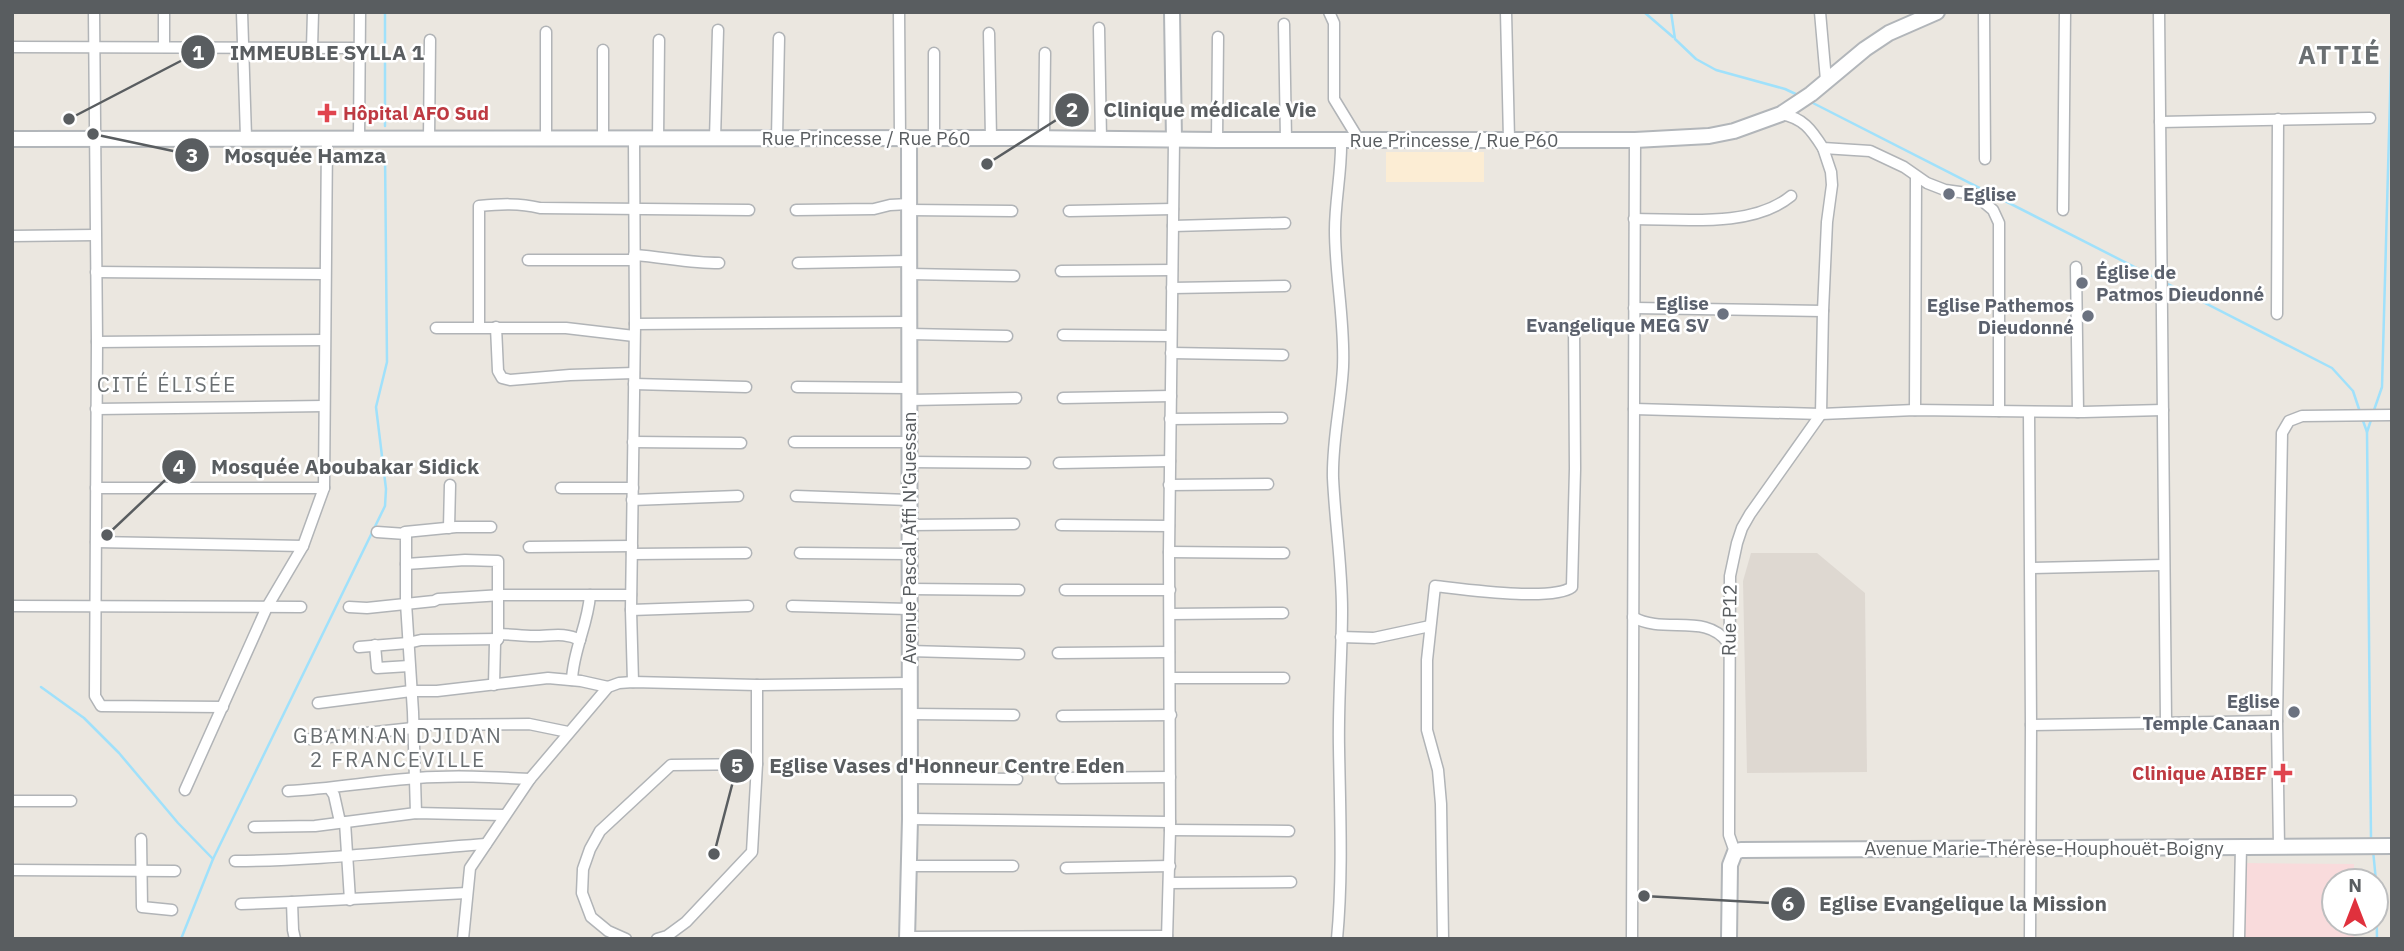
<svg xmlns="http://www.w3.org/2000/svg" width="2404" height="951" font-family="'IBM Plex Sans',sans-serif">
<rect width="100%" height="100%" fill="#ebe7e0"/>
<rect fill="#fcedd4" x="1386" y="152" width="98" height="30"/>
<polygon fill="#ded8d1" points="1751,553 1817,553 1865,593 1867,772 1747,773 1743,581"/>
<polygon fill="#f9dbdc" points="2245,863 2354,864 2354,881 2334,881 2334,923 2354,923 2354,939 2244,939"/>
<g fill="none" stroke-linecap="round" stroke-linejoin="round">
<g stroke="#a0e1fb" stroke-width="2.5">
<polyline points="1644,12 1673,37"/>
<polyline points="1671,12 1675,39 1696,59 1716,70 1785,89 1800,96"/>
<polyline points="1809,101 2158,279"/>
<polyline points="385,126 385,12"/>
<polyline points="2164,282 2332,368 2353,391 2360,412"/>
<polyline points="2373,413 2382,387 2392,26"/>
<polyline points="2362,418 2367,432"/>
<polyline points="2371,420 2367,432 2371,839"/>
<polyline points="41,687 84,718 119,753 178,823 213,859"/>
<polyline points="2373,850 2376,881"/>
<polyline points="2376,882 2377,939"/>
<polyline points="181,939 213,859 385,506 386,489 376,407 387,362 385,153"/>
</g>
<g stroke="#b1b4b7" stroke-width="13">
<g id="street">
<polyline points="94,12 97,342 95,696 101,706 223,707"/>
<polyline points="164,12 164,46"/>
<polyline points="242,12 246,137"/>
<polyline points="899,12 900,138"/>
<polyline points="1329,12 1334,23 1334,99 1359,140"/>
<polyline points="1506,12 1509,139"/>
<polyline points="1820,12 1826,80"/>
<polyline points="1984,12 1985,159"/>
<polyline points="2159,12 2166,722"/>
<polyline points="1284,24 1286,140"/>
<polyline points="1099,28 1101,139"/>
<polyline points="546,32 546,139"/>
<polyline points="989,33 991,138"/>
<polyline points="12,47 359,48"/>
<polyline points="312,48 313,12"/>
<path d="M 1781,114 C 1803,118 1811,129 1823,148 L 1870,151 L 1904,167 L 1927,183 L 1945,190 L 1974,194 L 1993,210 L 1999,223 L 1999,411"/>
<polyline points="2160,122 2370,118"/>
<polyline points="777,138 779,38"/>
<polyline points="934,138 934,53"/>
<polyline points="1044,138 1045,53"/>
<polyline points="359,139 360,12"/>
<polyline points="429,139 430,40"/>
<polyline points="603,139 603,50"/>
<polyline points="715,139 718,30"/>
<polyline points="658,140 659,40"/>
<polyline points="1217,140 1218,37"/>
<polyline points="796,210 874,209 890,205 909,204"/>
<polyline points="909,210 1012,211"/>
<polyline points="2063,210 2065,12"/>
<polyline points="1069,211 1173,209"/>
<path d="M 1634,219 C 1683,219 1752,228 1791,196"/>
<polyline points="1173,226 1285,223"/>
<polyline points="12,236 95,235"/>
<path d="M 634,255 C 663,257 690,263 719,263"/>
<polyline points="528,260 634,260"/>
<polyline points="798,263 909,261"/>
<polyline points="2076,267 2078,412"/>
<polyline points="1061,271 1172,270"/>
<polyline points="96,272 324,274"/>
<polyline points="909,274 1014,276"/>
<polyline points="1172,288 1285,286"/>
<polyline points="1634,308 1823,311"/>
<polyline points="2277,314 2278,119"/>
<polyline points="635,324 909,322"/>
<path d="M 479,327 L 479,206 C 500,204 519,203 540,208 L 749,210"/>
<polyline points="496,327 498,371 502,378 510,380 570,375 634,373"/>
<polyline points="436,328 566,328 634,336"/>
<polyline points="909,334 1007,336"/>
<polyline points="1063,335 1171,336"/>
<polyline points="97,342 324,340"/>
<polyline points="1171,353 1283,355"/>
<polyline points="634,384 746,387"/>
<polyline points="797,387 909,388"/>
<polyline points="1063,398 1171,396"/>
<polyline points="910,400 1016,398"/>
<polyline points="96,409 324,406"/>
<polyline points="1634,409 1821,414 1915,410 2083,412 2163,410"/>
<polyline points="1915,410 1916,177"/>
<polyline points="2029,412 2031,725 2030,939"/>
<polyline points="1821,414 1823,311 1827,222 1832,185 1831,172 1823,148"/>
<polyline points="1170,419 1282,418"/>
<polyline points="633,442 741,443"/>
<polyline points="794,442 910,442"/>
<polyline points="910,462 1025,463"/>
<polyline points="1059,463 1170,461"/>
<polyline points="1169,485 1268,484"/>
<polyline points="96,488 324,488"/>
<polyline points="561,488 633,488"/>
<polyline points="796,496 909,500"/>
<polyline points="632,500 738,496"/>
<polyline points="909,525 1014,524"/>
<polyline points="1061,525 1169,526"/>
<polyline points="449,528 450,485"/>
<polyline points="377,532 406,534 406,603 413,712 416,813"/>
<polyline points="405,534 405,532 456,527 491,527"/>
<polyline points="96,542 303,546"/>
<polyline points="529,547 632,546"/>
<polyline points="1169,552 1284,553"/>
<polyline points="800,553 909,554"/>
<polyline points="632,554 746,553"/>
<polyline points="406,564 465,560 498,561 498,639 495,643 494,685"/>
<polyline points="2031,568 2163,565"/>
<polyline points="909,589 1019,590"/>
<polyline points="1065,590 1170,590"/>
<polyline points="12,606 301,607"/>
<polyline points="792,606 909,609"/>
<polyline points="349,607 367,608 434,601 438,599 502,595 631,595"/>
<polyline points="631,610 748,606"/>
<polyline points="1170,614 1283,613"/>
<path d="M 1633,617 C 1664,635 1706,612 1728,643"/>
<path d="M 498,634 C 510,634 522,636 534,636 C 552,636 564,632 580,640"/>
<polyline points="1341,637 1374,638 1430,626"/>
<polyline points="375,645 377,668 409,666"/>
<polyline points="359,647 408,643 421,640 498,639"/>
<polyline points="909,651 1019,654"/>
<polyline points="1058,653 1169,652"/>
<polyline points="1170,678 1284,678"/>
<path d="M 572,680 C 573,650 588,625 590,595"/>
<polyline points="633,682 631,610 635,324 634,139"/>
<polyline points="318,703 411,691 437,691 548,678 581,681 608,687"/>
<polyline points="910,714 1014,715"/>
<polyline points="1062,716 1171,715"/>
<polyline points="413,725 529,724 568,732"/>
<polyline points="2031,725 2277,721"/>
<polyline points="310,739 413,728"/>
<polyline points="910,778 1017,779"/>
<polyline points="1061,778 1170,777"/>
<polyline points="330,789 334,795 340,822"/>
<polyline points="185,790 267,607 303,546 324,488 327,139"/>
<path d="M 288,791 C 331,789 374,781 417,778 C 454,775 492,777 530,779"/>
<polyline points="12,801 71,801"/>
<polyline points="910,819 1170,822"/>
<polyline points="345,822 350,900"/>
<polyline points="254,827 315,826 416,813 503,815"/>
<polyline points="1170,830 1289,831"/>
<polyline points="141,839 142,907 172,910"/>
<polyline points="2279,846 2277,721 2282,433 2289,421 2302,416 2392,415"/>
<polyline points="1735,852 1729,835 1729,822 1730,576 1737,543 1742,528 1750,514 1821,414"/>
<path d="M 235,861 C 319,861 402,850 486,844"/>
<polyline points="909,866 1013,866"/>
<polyline points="1066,868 1170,866"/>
<polyline points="12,870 175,871"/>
<polyline points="1169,883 1291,882"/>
<polyline points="241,904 292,902"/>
<polyline points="907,937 1167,936"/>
<polyline points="295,939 293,930 292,902 467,893"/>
<polyline points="463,939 470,868 530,779 608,687 619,683 633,682 757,685 909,683"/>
<polyline points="626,939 608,931 591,917 582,893 583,869 590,849 600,831 671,765 757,764"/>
<polyline points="657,939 667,936 686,922 752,852 757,764 757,685"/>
<polyline points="1167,939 1170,830 1169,552 1174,140"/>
<path d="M 1337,939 C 1343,875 1340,812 1339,748 C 1338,702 1342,656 1342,610 C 1342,566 1335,522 1333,478 C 1332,440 1341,405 1343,367 C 1345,321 1335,276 1335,230 C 1335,200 1342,170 1341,140"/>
<path d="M 1443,939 L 1441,804 L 1438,770 L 1427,730 L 1427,660 L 1435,586 C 1463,589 1552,602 1572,587 L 1575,469 L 1574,326"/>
<polyline points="1632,939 1635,140"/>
<polyline points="2239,939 2241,847"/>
</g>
</g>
<g stroke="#b2b6ba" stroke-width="18">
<g id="secondary">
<polyline points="1172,12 1174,140"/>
<polyline points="12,139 1022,138 1217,140 1635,140 1709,136 1734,131 1781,114 1811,94 1865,49 1889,33 1937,12"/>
<polyline points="907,939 910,819 909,138"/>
<polyline points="1729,939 1730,865 1735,852 1741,850 2392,846"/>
</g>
</g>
<use href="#street" stroke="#fff" stroke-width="10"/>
<use href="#secondary" stroke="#fff" stroke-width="14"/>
</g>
<g fill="#e0444e" stroke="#fff" stroke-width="2.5">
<path d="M323.5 102.5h7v7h7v7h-7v7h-7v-7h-7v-7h7z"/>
<path d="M2279.5 762.5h7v7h7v7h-7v7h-7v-7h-7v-7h7z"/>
</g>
<g fill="#6b7280" stroke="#fff" stroke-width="2.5">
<circle cx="1949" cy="194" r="7"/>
<circle cx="2082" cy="283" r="7"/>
<circle cx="1723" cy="314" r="7"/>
<circle cx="2088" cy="316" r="7"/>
<circle cx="2294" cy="712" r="7"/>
</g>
<g text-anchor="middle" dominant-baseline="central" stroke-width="5" stroke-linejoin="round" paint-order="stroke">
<g font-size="19" font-weight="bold" fill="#be3a42" stroke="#fff" text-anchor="start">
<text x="343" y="113">Hôpital AFO Sud</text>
<text x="2267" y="773" text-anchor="end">Clinique AIBEF</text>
</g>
<g font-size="19" fill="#595d60" stroke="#fff">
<text x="866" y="138">Rue Princesse / Rue P60</text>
<text x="1454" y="140">Rue Princesse / Rue P60</text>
<text transform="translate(909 538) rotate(-90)">Avenue Pascal Affi N'Guessan</text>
<text transform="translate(1729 620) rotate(-89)">Rue P12</text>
<text x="2044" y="848">Avenue Marie-Thérèse-Houphouët-Boigny</text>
</g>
<g font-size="19" font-weight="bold" fill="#5b616d" stroke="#fff" text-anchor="end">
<text x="1963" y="194" text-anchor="start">Eglise</text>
<text x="2096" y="272" text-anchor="start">Église de<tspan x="2096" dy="22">Patmos Dieudonné</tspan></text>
<text x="1709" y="303">Eglise<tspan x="1709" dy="22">Evangelique MEG SV</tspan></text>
<text x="2074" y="305">Eglise Pathemos<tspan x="2074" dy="22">Dieudonné</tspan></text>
<text x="2280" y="701">Eglise<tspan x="2280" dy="22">Temple Canaan</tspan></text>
</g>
<g font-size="21" letter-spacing="2" fill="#6a6f72" stroke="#fff">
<text x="167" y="384">CITÉ ÉLISÉE</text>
<text x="398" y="735">GBAMNAN DJIDAN<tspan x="398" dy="24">2 FRANCEVILLE</tspan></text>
</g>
<g font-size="26" font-weight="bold" letter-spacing="2" fill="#6a6f72" stroke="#fff">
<text x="2340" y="54">ATTIÉ</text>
</g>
</g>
<path fill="none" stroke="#595d60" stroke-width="2.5" d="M69 119L198 52M987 164L1072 110M93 134L192 155M107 535L179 467M714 854L737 766M1644 896L1788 904"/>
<g fill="#595d60" stroke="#fff" stroke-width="2.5">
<circle cx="69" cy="119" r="7"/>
<circle cx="987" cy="164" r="7"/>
<circle cx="93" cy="134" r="7"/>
<circle cx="107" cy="535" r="7"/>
<circle cx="714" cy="854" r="7"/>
<circle cx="1644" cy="896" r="7"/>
<circle cx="198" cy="52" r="18"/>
<circle cx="1072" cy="110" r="18"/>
<circle cx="192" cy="155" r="18"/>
<circle cx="179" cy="467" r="18"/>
<circle cx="737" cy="766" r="18"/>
<circle cx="1788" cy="904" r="18"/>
</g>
<g font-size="21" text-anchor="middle" font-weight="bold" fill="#fff">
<text x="198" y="60">1</text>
<text x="1072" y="117">2</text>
<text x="192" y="163">3</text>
<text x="179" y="474">4</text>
<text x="737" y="773">5</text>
<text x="1788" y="911">6</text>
</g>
<g font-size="21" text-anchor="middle" font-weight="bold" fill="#595d60" stroke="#fff" stroke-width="5" stroke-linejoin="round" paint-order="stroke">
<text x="327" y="60">IMMEUBLE SYLLA 1</text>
<text x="1210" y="117">Clinique médicale Vie</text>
<text x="305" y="163">Mosquée Hamza</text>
<text x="345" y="474">Mosquée Aboubakar Sidick</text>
<text x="947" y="773">Eglise Vases d'Honneur Centre Eden</text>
<text x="1963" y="911">Eglise Evangelique la Mission</text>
</g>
<rect width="2404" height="951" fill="none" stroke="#595d60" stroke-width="28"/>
<g transform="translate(2355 902)"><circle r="33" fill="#ffffff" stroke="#bdbebf" stroke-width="2"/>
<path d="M0-5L12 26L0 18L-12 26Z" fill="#e0313d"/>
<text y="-10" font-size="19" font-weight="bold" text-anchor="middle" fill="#595d60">N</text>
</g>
</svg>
